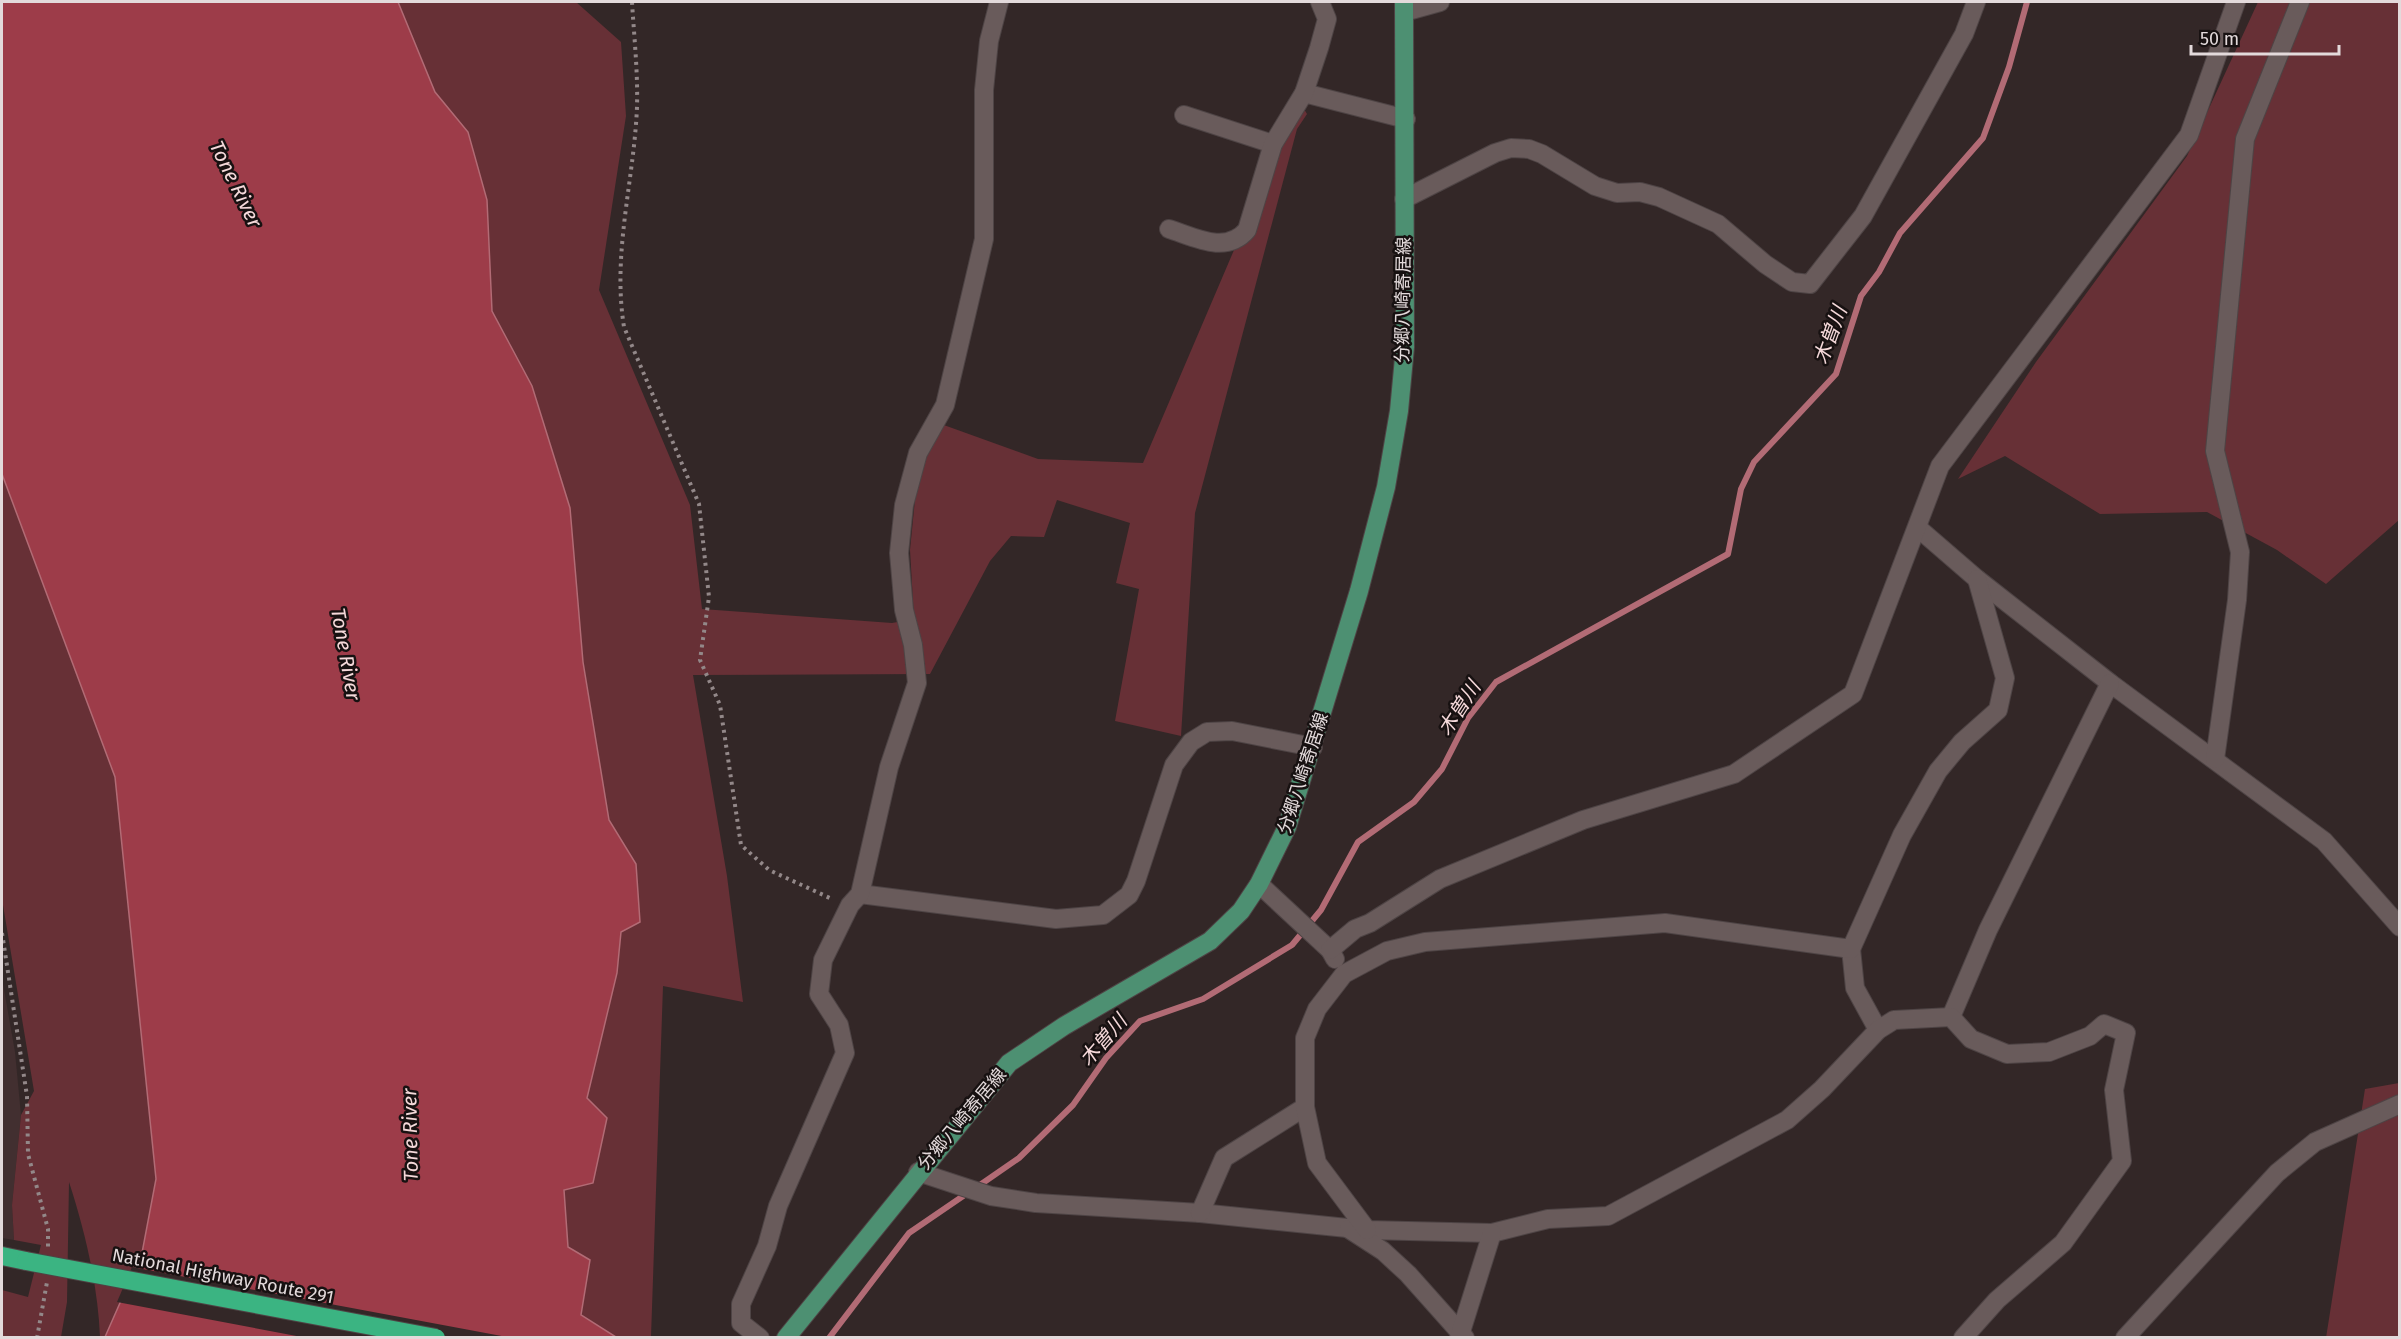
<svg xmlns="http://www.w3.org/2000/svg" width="2401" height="1339" font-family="'Fira Sans','Noto Sans JP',sans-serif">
<rect width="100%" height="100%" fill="#332727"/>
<polygon fill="#422f30" points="2,978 15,1052 21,1115 12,1205 14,1240 2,1238"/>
<g fill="#673036">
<polygon points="398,2 576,2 621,42 626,116 599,290 690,505 702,609 892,623 914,619 910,550 918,469 941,424 1038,459 1143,463 1237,243 1250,240 1287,126 1304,109 1307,114 1297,129 1195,513 1181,736 1115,721 1139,589 1116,583 1130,523 1057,500 1044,537 1011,536 990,561 930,674 693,675 727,876 743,1002 663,986 651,1337 616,1337 581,1315 590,1261 568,1247 564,1190 617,973 621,932 636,864 609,820 583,662 570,508 532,386 492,311 487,200 468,132 435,92"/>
<polygon points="2258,2 2399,2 2399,520 2326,584 2277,550 2207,512 2100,514 2005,456 1958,479 2036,362 2187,156"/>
<path d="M 2,474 L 115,777 L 156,1179 L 142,1253 L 105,1337 L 100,1337 C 98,1286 85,1231 69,1182 L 67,1302 L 61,1337 L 2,1337 L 2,1290 L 28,1297 L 41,1245 L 14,1240 L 12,1205 L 21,1115 L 34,1091 L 2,899 Z"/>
<polygon points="2399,1083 2399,1337 2326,1338 2365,1089"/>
</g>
<polygon fill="#9d3c49" stroke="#b26b75" stroke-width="1.5" points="2,2 398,2 435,92 468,132 487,200 492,311 532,386 570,508 583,662 609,820 636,864 640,922 621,932 617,973 587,1098 607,1118 593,1183 564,1190 568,1247 590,1260 581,1315 616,1337 105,1337 142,1253 156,1179 115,777 2,474"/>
<polygon fill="#332727" points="132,1267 507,1337 307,1338 117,1302"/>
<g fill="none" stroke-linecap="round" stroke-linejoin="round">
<g stroke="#b26b75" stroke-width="6">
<polyline points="977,1187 1019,1158 1073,1105 1106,1058 1140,1021 1203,999 1292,945 1321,910 1358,842 1414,802 1442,769 1468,718 1496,682 1728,554 1741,489 1754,462 1836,374 1861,296 1879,272 1900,233 1983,138 2009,67 2027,2"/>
<polyline points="829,1338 909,1233 969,1192"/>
</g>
<g stroke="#4e4445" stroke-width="20">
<g id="minor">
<polyline points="1404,12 1440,2"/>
<polyline points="1304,93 1406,119"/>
<polyline points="1184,115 1273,144"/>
<polyline points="1404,199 1495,153 1511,148 1529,149 1542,154 1595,186 1617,193 1640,192 1659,197 1718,224 1765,264 1792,282 1810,284 1863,216 1964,34 1976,2"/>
<path d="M 1169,229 C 1194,237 1226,255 1247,230 L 1273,144 L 1304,93 L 1319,48 L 1327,19 L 1320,2"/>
<polyline points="1918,528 1977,579 2110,683 2324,841 2400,927"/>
<polyline points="2215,759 2237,600 2240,552 2215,451 2245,139 2300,2"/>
<polyline points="1259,884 1330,950 1335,959"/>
<polyline points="860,894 1056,919 1103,915 1129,895 1136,881 1174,765 1191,742 1207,732 1232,731 1313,747"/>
<polyline points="1851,949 1855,988 1878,1030"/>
<polyline points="1330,950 1355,929 1370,923 1440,879 1583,820 1734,774 1853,694 1940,466 2189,135 2236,2"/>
<polyline points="1951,1017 1988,930 2110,683"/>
<polyline points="918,1172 991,1196 1036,1203 1200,1213 1367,1230 1492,1233 1548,1219 1608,1216 1787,1120 1822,1089 1878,1030 1894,1020 1951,1017 1971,1039 2007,1054 2049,1052 2090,1036 2104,1024 2126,1033 2114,1090 2122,1161 2063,1243 1997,1300 1963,1338"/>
<polyline points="1200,1213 1224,1158 1305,1107"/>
<polyline points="1349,1229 1383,1251 1408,1274 1465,1338"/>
<polyline points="1367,1230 1317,1163 1305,1107 1305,1038 1317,1009 1344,974 1387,951 1425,942 1665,923 1851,949 1902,835 1938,771 1962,742 1998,710 2005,678 1977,579"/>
<polyline points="760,1338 741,1323 741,1304 767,1246 778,1206 845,1053 839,1025 819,994 823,960 850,905 860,894 889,767 917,683 913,645 904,610 899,553 904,505 918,453 945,405 984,239 984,90 989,41 999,2"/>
<polyline points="1459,1338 1492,1233"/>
<polyline points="2125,1338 2277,1173 2315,1142 2400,1104"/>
</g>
</g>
<g stroke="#4e4445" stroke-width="20">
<polyline id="major" points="786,1338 1009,1063 1064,1026 1210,941 1241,911 1259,884 1287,827 1359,591 1386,487 1399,411 1405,347 1404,2"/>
</g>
<g stroke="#4e4445" stroke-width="20">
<polyline id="highway" points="2,1256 26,1261"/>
</g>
<g stroke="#938889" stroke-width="4" stroke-dasharray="3 4.5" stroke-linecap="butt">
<path d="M 632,2 C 634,36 638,72 637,107 C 634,181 612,253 624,327 L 699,504 L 709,597 L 700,660 L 720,705 L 741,845 L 769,870 L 832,899"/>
<polyline points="2,933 27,1096 28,1154 48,1229 48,1248"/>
<polyline points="37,1338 47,1282"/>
</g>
<use href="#minor" stroke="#695b5b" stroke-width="18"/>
<use href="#major" stroke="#4d9072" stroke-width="18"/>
<use href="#highway" stroke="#3bb482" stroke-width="18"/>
<g stroke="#4e4445" stroke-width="20" stroke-linecap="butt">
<polyline id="highway-bridge" points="26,1261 436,1338"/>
</g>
<use href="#highway-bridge" stroke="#3bb482" stroke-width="18"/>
</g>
<g text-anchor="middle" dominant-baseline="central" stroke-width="5" stroke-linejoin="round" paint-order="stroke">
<g font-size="18" fill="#e3dadb" stroke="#171111">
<text transform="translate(1403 300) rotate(-89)">分郷八崎寄居線</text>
<text transform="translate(1303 773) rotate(-72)">分郷八崎寄居線</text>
<text transform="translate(962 1119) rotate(-50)">分郷八崎寄居線</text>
<text transform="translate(223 1276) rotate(11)">National Highway Route 291</text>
</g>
<g font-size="20" font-style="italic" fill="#f5d9da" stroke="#171111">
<text transform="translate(236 184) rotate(64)">Tone River</text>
<text transform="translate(1830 335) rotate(-70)">木曽川</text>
<text transform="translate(346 654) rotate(80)">Tone River</text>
<text transform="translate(1459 708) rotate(-57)">木曽川</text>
<text transform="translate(1103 1040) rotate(-49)">木曽川</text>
<text transform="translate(410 1135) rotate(-91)">Tone River</text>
</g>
</g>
<rect width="2401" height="1339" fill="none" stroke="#e3dadb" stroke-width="6"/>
<path d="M2191 45v9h148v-9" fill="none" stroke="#e3dadb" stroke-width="3"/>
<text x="2200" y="45" font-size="18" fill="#e3dadb" stroke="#171111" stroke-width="4.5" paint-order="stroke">50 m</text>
</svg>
